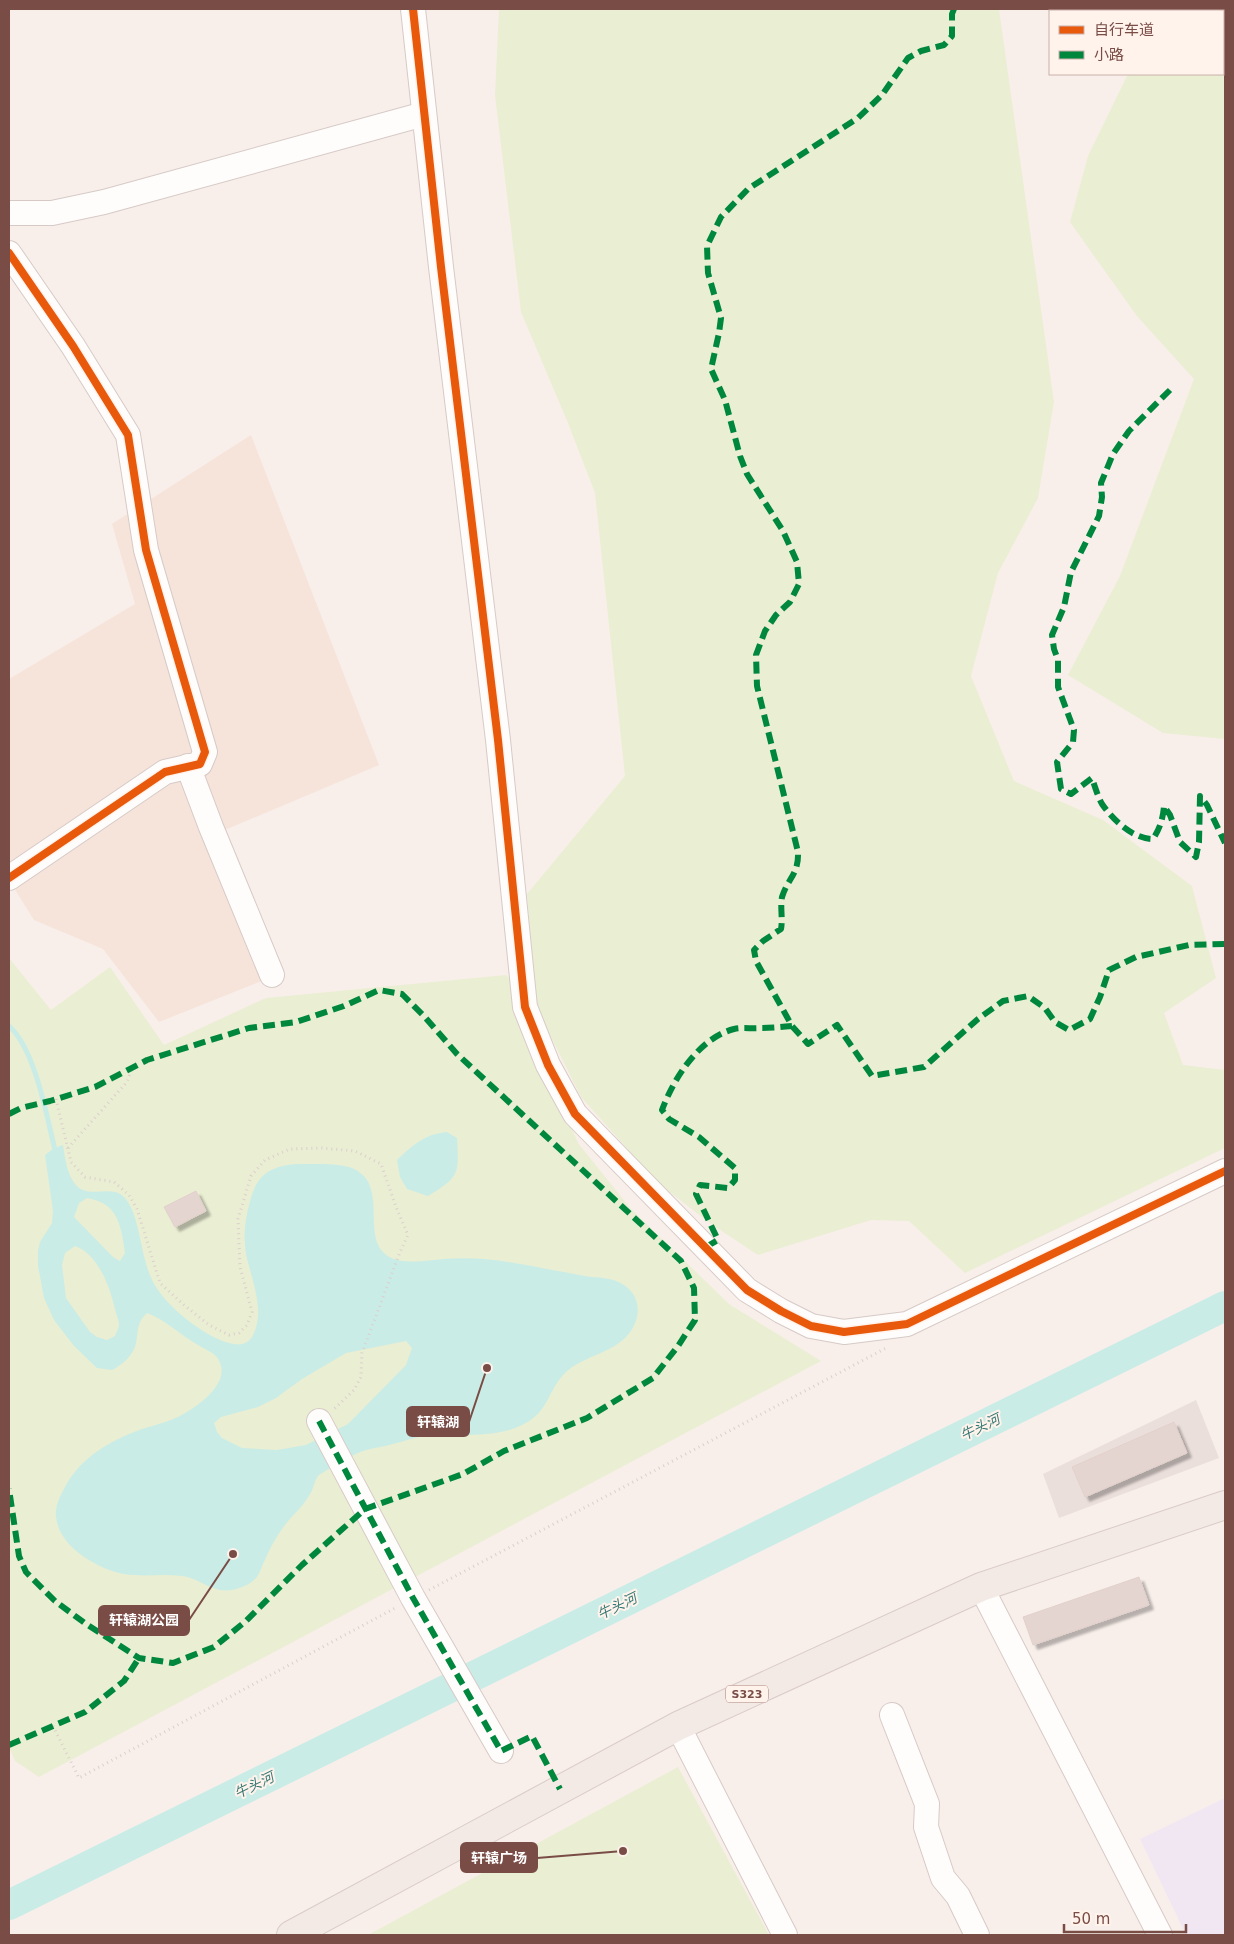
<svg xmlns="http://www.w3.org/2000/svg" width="1234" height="1944" font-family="'DejaVu Sans','Noto Sans SC',sans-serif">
<defs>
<filter id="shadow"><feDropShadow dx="4.5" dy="4.5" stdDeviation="1" flood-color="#0004"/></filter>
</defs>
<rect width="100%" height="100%" fill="#f8efea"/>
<polygon fill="#f6e4db" points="251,435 379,765 220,832 269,978 159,1022 103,949 34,920 9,880 9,679 135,604 112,524"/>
<polygon fill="#ebdfdb" points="1196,1400 1219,1458 1059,1518 1043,1474"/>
<polygon fill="#f1e7f3" points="1225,1798 1225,1935 1186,1935 1140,1839"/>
<g fill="#eaeed3">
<polygon points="499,9 999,9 1054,402 1038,498 998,573 971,676 1014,781 1103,820 1192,886 1216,978 1164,1013 1183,1065 1225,1070 1225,1148 965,1273 909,1221 871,1220 758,1255 711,1224 658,1183 581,1097 537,1009 527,894 625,776 595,493 568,423 521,312 495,95"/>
<polygon points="1159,9 1225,9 1225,739 1163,733 1068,675 1120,576 1194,379 1137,316 1070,222 1088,156 1128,74 1223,74 1223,11 1158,11"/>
<polygon points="9,958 51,1010 110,967 164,1045 266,998 506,975 526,995 531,1031 578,1143 631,1209 729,1304 821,1361 39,1777 15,1761 9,1747"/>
<polygon points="678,1767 769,1935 368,1935"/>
</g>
<g fill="#caece6" fill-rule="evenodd">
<path d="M 447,1132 L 457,1138 C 459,1173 460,1177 428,1196 L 407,1189 L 400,1177 L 397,1160 C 413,1145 425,1134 447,1132 Z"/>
<path d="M 63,1145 C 65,1158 68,1184 83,1190 C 103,1197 120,1179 133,1212 C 141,1234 142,1258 152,1280 C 164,1305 203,1336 229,1343 C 240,1346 249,1345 254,1333 C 265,1309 251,1278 246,1254 C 244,1240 244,1228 247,1214 C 254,1181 261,1166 299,1164 C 314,1164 335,1163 349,1167 C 395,1182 354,1244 394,1259 C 409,1264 429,1260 444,1259 C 493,1255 538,1268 585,1276 C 597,1278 613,1277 624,1285 C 643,1298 641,1321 626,1337 C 609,1354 584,1356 566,1372 C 547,1390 550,1412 522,1425 C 505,1434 481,1435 462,1435 C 452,1435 442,1433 432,1435 C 419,1436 405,1441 393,1444 C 383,1447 372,1448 363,1451 C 351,1455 339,1464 327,1470 C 325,1472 321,1473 319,1475 C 314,1480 314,1488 310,1494 C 304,1506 293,1514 285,1525 C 277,1535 270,1548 265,1560 C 262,1565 260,1574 256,1578 C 253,1582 244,1587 239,1588 C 214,1597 204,1579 182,1576 C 158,1573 136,1579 112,1571 C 89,1563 59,1544 56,1517 C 55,1507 59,1498 64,1489 C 79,1458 111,1440 142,1429 C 155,1425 168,1422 180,1416 C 199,1406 237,1379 215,1355 C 210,1351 203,1348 198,1345 C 180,1335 166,1320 147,1313 C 136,1324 139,1329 136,1343 C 134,1355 122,1365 112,1370 L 97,1368 L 74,1346 L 54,1320 L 44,1298 L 38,1266 L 38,1251 L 40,1242 L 52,1223 L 53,1211 L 45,1155 L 53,1149 ZM 87,1198 C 119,1203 121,1227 125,1253 L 120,1261 L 113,1257 L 74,1217 L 79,1203 ZM 75,1246 C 98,1254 110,1287 115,1309 C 116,1314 119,1320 119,1325 C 119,1328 116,1333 115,1336 L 107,1340 L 97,1337 L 90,1332 L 66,1298 L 62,1265 L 65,1253 ZM 406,1341 L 412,1348 L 406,1365 L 348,1424 L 306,1445 L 277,1450 L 242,1448 L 222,1438 L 217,1432 L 214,1423 L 221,1417 L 258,1407 L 276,1398 L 302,1379 L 346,1353 Z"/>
</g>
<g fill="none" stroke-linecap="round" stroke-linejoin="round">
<path stroke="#caece6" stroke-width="5" d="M 9,1026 C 36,1050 47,1119 56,1154"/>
<polyline stroke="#caece6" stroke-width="30" points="9,1905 1225,1306"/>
</g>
<g fill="#e5d5d1" stroke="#e2d0cb" filter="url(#shadow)">
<polygon points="196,1191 206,1211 175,1227 164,1207"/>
<polygon points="1174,1422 1187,1453 1085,1497 1072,1467"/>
<polygon points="1139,1577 1149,1605 1033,1645 1023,1617"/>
</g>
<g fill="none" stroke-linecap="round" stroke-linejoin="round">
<g stroke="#d7cac6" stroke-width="26">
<g id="minor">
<polyline points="413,9 441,267 498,740 525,1007 548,1065 575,1114 747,1290 781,1311 811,1326 844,1332 907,1324 1225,1171"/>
<polyline points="9,213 52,213 104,202 424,114"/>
<polyline points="9,253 73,346 128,435 146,550 205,752 200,764 165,772 9,878"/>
<polyline points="188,766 211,827 272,975"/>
<polyline points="319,1421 413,1598 501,1751"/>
<polyline points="981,1587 1160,1935"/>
<polyline points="892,1715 927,1804 926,1827 943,1878 958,1896 977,1935"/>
<polyline points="678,1726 785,1935"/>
</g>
</g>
<g stroke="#dacbc8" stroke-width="30">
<polyline id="major" points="291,1935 678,1726 981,1587 1225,1505"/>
</g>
<g stroke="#dccfcc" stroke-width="3" stroke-dasharray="1 4" stroke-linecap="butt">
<polyline points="56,1099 71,1162 85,1177 114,1182 129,1195 137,1209 160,1283 184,1305 209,1325 229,1335 239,1333 247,1325 252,1312 240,1267 238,1219 251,1176 265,1160 290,1149 321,1148 355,1151 381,1164 396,1207 408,1235 400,1252 362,1353 361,1377 354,1390 333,1410"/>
<polyline points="68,1148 127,1082 132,1068"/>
<polyline points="429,1590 888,1347"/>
<polyline points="53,1726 79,1778 397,1607"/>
</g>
<use href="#minor" stroke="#fefdfc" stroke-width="24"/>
<use href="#major" stroke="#f3eae5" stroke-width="28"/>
<g stroke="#00873e" stroke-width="6" stroke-dasharray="12 6" stroke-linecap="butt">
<path d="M 954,9 L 952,14 L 952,36 L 944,45 L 921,51 L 908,58 L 882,95 L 858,118 L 748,189 L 721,217 L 707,246 L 708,273 L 721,318 L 719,333 L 711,369 L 725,400 L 740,456 L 747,474 L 783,531 L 797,562 L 799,584 L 790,602 L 776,615 L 765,631 L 756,655 L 757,686 L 798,852 C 799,874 788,878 782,897 C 780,908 783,918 781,929 L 763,941 L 754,950 L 756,961 L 792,1026 L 808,1044 L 837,1025 L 872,1076 L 924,1067 L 978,1019 L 1003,1001 L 1028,996 L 1045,1008 L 1055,1022 L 1069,1030 L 1090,1019 L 1100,997 L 1109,970 L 1136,957 L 1189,945 L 1225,944"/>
<path d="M 1170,390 L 1129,431 L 1113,454 L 1101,483 L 1102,497 L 1099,516 L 1071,572 L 1064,607 L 1052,635 L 1054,649 L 1058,660 L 1058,687 L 1074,730 L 1073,742 L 1057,762 L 1061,789 L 1071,794 L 1092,778 C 1095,787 1098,797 1102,804 C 1113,820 1133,839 1153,839 C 1160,828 1163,819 1164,806 L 1170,815 L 1180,842 L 1196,857 L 1199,842 L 1200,796 L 1207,805 L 1225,843"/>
<polyline points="9,1114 21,1108 50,1101 95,1087 147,1060 249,1028 296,1022 344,1006 379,990 402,994 424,1016 457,1054 681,1261 694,1288 695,1320 678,1346 653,1378 587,1418 504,1451 463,1474 365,1509 302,1565 246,1621 214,1647 173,1663 139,1658 86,1624 55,1601 26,1572 19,1556 9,1489"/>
<path d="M 706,1247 L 718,1240 L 696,1194 L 700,1185 L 728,1188 L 735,1180 L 735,1168 L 699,1137 L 669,1119 L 662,1110 C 674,1078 699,1038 734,1029 C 743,1027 752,1029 761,1028 C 771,1028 782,1027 792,1026"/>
<polyline points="319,1421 413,1598 501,1751 532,1736 560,1789"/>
<polyline points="9,1745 85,1712 124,1681 139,1658"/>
</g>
<g stroke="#fff3ec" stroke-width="11">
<g id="cycleway">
<polyline points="413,9 441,267 498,740 525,1007 548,1065 575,1114 747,1290 781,1311 811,1326 844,1332 907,1324 1225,1171"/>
<polyline points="9,253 73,346 128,435 146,550 205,752 200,764 165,772 9,878"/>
</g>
</g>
<use href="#cycleway" stroke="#e8590c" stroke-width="8"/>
</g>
<g text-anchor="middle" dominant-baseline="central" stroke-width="4" stroke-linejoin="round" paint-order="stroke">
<rect fill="#fff3ec" stroke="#a27e78" stroke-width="1" x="726" y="1685.5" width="42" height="17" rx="4"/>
<g font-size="11" font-weight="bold" fill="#7a4c46">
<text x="747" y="1694">S323</text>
</g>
<g font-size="14" font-style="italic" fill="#357974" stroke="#fff3ec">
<text transform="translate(980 1427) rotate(-26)">牛头河</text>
<text transform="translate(617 1606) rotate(-26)">牛头河</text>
<text transform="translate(254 1785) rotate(-26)">牛头河</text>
</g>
</g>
<path fill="none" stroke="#7a4c46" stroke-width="2" d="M487 1368L469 1422M233 1554L189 1620M623 1851L537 1858"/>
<g fill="#7a4c46" stroke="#fff3ec" stroke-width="2">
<circle cx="487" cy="1368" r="5"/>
<circle cx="233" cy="1554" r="5"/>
<circle cx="623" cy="1851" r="5"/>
</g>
<g fill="#7a4c46" stroke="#7a4c46" stroke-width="2">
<rect x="407" y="1407" width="62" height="29" rx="5"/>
<rect x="99" y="1606" width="90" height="29" rx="5"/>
<rect x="461" y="1843" width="76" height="29" rx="5"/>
</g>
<g font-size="14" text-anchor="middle" font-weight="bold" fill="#fff">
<text x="438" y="1427">轩辕湖</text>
<text x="144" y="1625">轩辕湖公园</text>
<text x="499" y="1863">轩辕广场</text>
</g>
<rect width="1234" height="1944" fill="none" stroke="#7a4c46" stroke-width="20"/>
<rect x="1049" y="10" width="175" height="65" fill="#fff3ec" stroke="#cab0aa"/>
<rect x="1059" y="26" width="25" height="8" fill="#e8590c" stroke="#cab0aa"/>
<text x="1094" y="35" font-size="15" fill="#7a4c46">自行车道</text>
<rect x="1059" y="51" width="25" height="8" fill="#00873e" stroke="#cab0aa"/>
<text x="1094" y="60" font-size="15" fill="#7a4c46">小路</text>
<path d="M1064 1924v8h122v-8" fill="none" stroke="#7a4c46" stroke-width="2.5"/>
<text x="1072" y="1924" font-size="15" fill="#7a4c46" stroke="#fff3ec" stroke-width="4" paint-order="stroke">50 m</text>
</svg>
